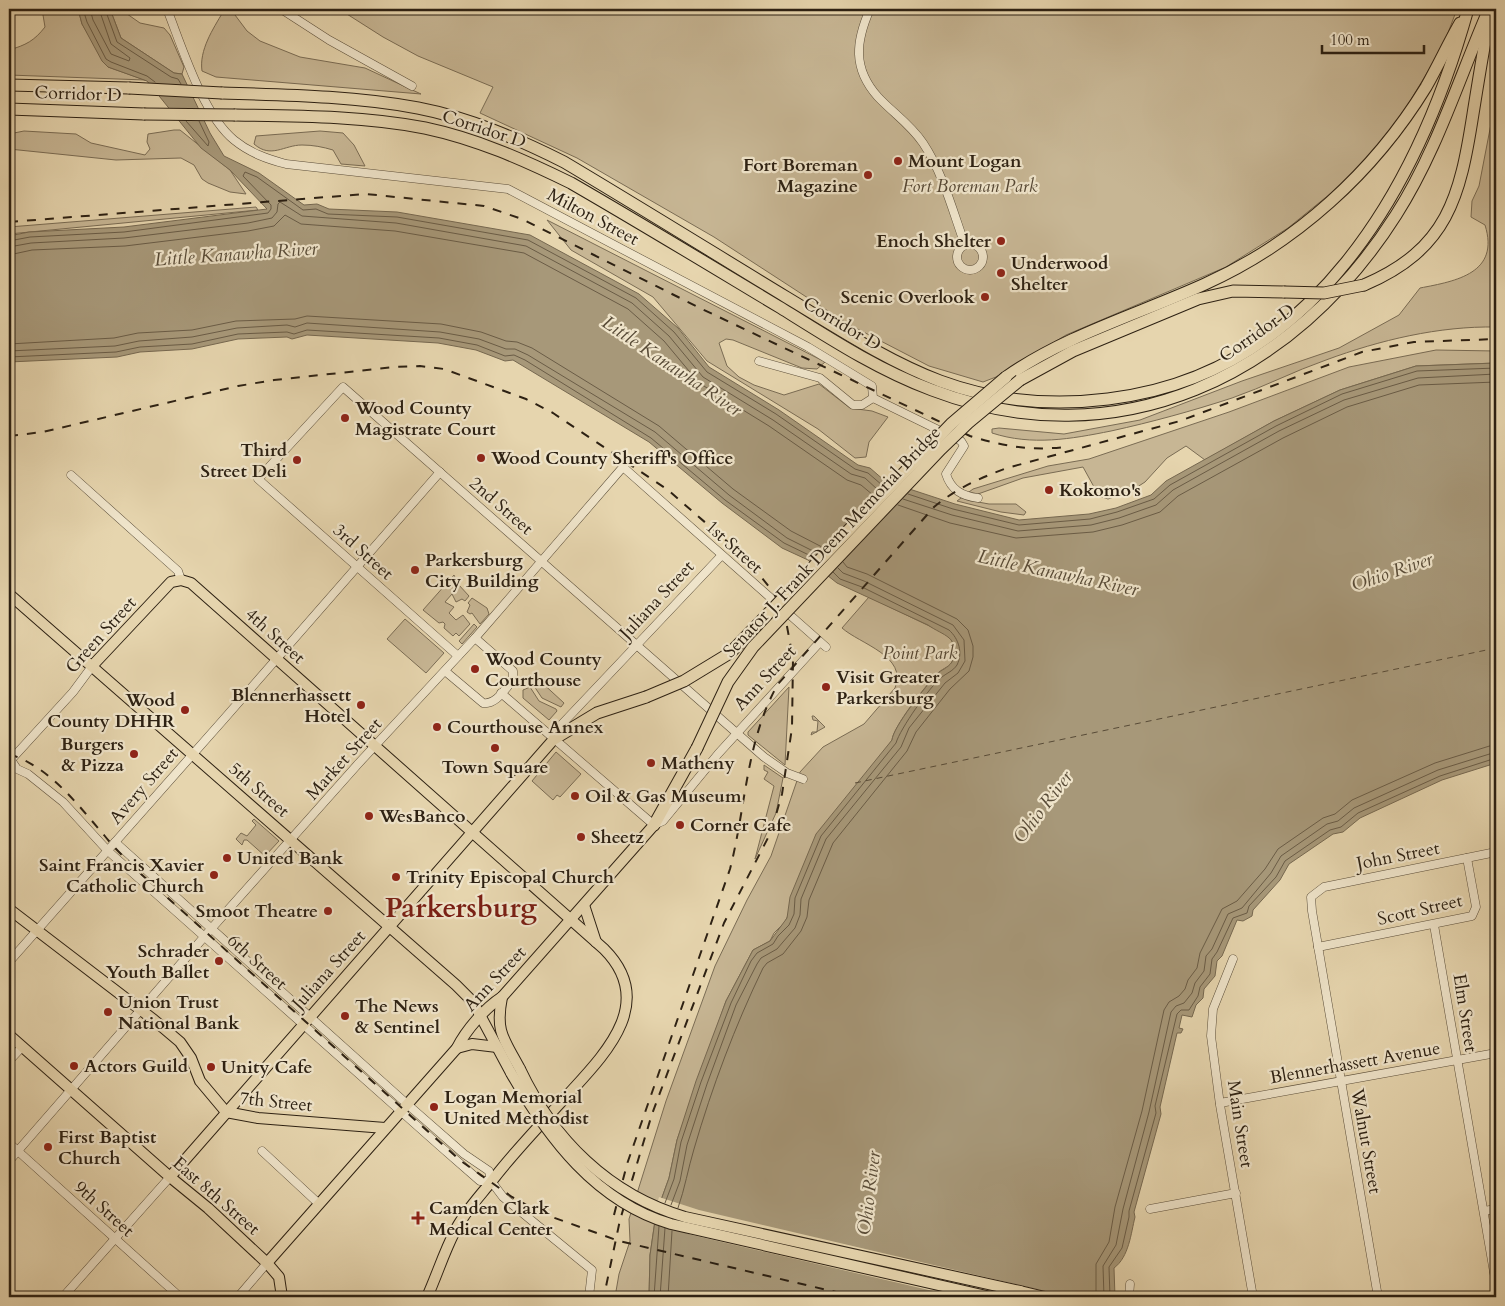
<svg xmlns="http://www.w3.org/2000/svg" width="1505" height="1306" font-family="Cardo,serif">
<rect width="100%" height="100%" fill="#e6d5ae"/>
<filter id="stains"><feTurbulence type="fractalNoise" baseFrequency=".004" numOctaves="4"/><feColorMatrix values="0 0 0 0 .2 0 0 0 0 .09 0 0 0 0 .02 0 0 0 .5 -.17"/></filter>
<radialGradient id="worn" r=".72"><stop offset=".6" stop-color="#630" stop-opacity="0"/><stop offset="1" stop-color="#630" stop-opacity=".3"/></radialGradient>
<g fill="#c7b694" stroke="#7a6c54">
<path d="M 42,9 L 78,9 L 82,24 L 108,67 L 145,80 L 9,75 L 9,50 C 26,45 34,41 45,27 Z"/>
<polygon points="110,9 120,9 140,23 164,28 170,35 184,67 182,74 174,73 121,38"/>
<polygon points="339,9 1457,9 1443,46 1400,118 1352,176 1288,228 1226,267 1066,335 996,377 983,382 929,366 848,324 714,237 577,158 480,113 493,87 418,56 383,37"/>
<path d="M 232,11 L 247,31 L 260,41 L 300,57 L 365,68 L 421,94 L 216,77 L 202,71 C 199,50 213,29 223,12 Z"/>
<path d="M 1496,98 L 1496,327 C 1439,326 1380,340 1326,360 C 1294,371 1264,387 1232,398 C 1192,411 1152,422 1111,431 C 1071,439 1032,446 992,433 L 992,429 L 999,428 L 1064,434 L 1140,420 L 1242,381 L 1339,348 L 1399,315 L 1420,288 C 1457,281 1500,273 1485,225 L 1471,217 L 1472,201 L 1479,186 Z"/>
<polygon points="174,130 180,130 230,170 246,194 230,192 208,183 202,179 194,165 181,158 116,160 9,149 9,134 24,131 76,134 91,143 145,155 150,149 147,142 148,134"/>
<path d="M 320,131 L 343,133 L 354,145 L 365,166 L 341,164 L 333,150 C 323,147 313,145 302,145 C 284,145 271,159 254,144 L 256,136 Z"/>
<polygon points="256,207 258,210 9,234 9,227"/>
<polygon points="547,220 825,362 817,369 802,368 733,340 726,339 719,343 727,366 739,377 754,385 784,395 819,384 850,408 872,411 888,417 869,442 866,457 855,458 818,429 707,361 653,297 571,250"/>
<polygon points="1436,350 1496,351 1496,363 1416,366 1340,390 1274,421 1205,460 1186,446 1167,458 1145,482 1131,491 1108,499 1099,496 1083,467 1023,478 978,494 978,502 989,504 1016,504 1026,512 1024,515 1001,512 957,501 973,489 1048,466 1089,459 1229,412 1349,367"/>
<polygon points="454,575 458,584 469,596 465,601 462,599 456,602 452,594 445,602 454,607 449,613 456,620 463,615 470,624 459,636 456,633 453,636 444,628 445,624 443,622 439,623 423,610"/>
<path d="M 869,597 L 946,634 C 955,642 956,651 952,662 C 948,668 941,669 937,674 C 926,685 893,727 892,740 L 790,900 L 789,913 L 785,922 L 774,933 L 770,941 L 753,950 L 726,1001 L 677,1140 L 669,1178 L 656,1214 L 650,1255 L 649,1297 L 615,1297 L 619,1274 L 630,1241 L 629,1219 L 666,1101 L 715,966 L 747,900 L 771,856 L 800,772 L 823,747 L 864,724 L 895,688 C 908,656 860,644 842,628 Z"/>
<polygon points="472,598 487,608 489,614 480,624 472,613 470,614 467,612 470,605 468,603"/>
<polygon points="405,619 444,653 426,673 387,639"/>
<polygon points="474,624 477,627 462,644 459,641"/>
<polygon points="535,679 539,680 564,703 561,707 542,698 532,683"/>
<polygon points="530,687 539,701 556,709 557,711 549,720 523,698 523,690"/>
<polygon points="789,687 785,765 748,735 748,732"/>
<polygon points="812,716 814,716 825,727 811,735 812,732 817,732 818,721 813,720"/>
<polygon points="556,752 581,774 560,797 557,795 553,800 532,781"/>
<polygon points="764,765 783,778 776,813 755,859 774,786 764,779 768,772 764,770"/>
<polygon points="254,819 279,841 265,856 247,840 244,840 242,845 236,839 241,833 247,836 256,825 252,821"/>
</g>
<path fill="#a79879" stroke="#766850" d="M 78,9 L 110,9 L 121,38 L 174,73 L 182,74 L 210,133 L 224,156 L 259,173 L 304,205 L 317,204 L 329,209 L 397,212 L 530,235 L 639,294 L 678,328 L 709,367 L 779,410 L 858,465 L 870,468 L 885,481 L 955,504 L 1019,520 L 1089,514 L 1116,508 L 1151,495 L 1166,481 L 1274,421 L 1340,390 L 1416,366 L 1496,363 L 1496,763 L 1442,780 L 1360,818 L 1343,832 L 1333,834 L 1289,864 L 1280,880 L 1253,910 L 1252,916 L 1243,921 L 1237,920 L 1222,956 L 1217,961 L 1215,976 L 1204,989 L 1203,998 L 1196,1005 L 1192,1017 L 1182,1015 L 1179,1028 L 1183,1029 L 1181,1033 L 1177,1033 L 1160,1107 L 1161,1114 L 1134,1212 L 1135,1217 C 1131,1233 1129,1257 1114,1268 L 1115,1297 L 649,1297 L 650,1255 L 656,1214 L 669,1178 L 677,1140 L 696,1081 L 726,1001 L 753,950 L 770,941 L 787,918 L 790,897 L 816,834 L 892,740 C 893,727 926,686 937,674 C 941,670 948,668 952,662 C 961,636 943,636 928,625 L 837,583 L 808,560 L 782,548 L 722,503 L 649,442 L 513,360 L 505,361 L 476,350 L 438,343 L 307,335 L 292,339 L 287,337 L 238,339 L 192,349 L 140,352 L 117,357 L 9,362 L 9,236 L 29,232 L 124,227 L 267,209 L 230,170 L 201,148 L 147,81 L 108,67 L 102,61 L 82,24 Z"/>
<polygon fill="#e6d5ae" points="659,1197 699,1210 1070,1297 959,1297 692,1235 652,1222"/>
<g fill="none" stroke-linecap="round" stroke-linejoin="round">
<g stroke="#6a5c46" stroke-width="1">
<polyline points="83,9 87,22 106,59 111,62 147,76 155,82"/>
<polyline points="90,9 93,20 111,54 129,61 130,58 111,44 99,9"/>
<polyline points="105,9 117,42 171,77 178,79 181,84"/>
<polyline points="186,121 208,146 209,142 199,121"/>
<polyline points="9,241 30,237 124,232 268,213 271,209 271,205 243,176 245,172 257,177 303,210 316,209 328,214 397,217 528,240 636,298 674,332 707,372 776,414 855,469 868,473 882,485"/>
<polyline points="9,247 31,243 124,238 248,223 272,218 277,212 278,204 280,202 302,216 396,223 526,246 632,303 669,336 703,377 773,420 851,474 865,478 878,490"/>
<polyline points="9,255 32,250 125,246 248,231 274,226 285,215 301,224 395,231 524,253 628,309 664,341 699,383 769,426 847,480 861,485 873,495"/>
<polyline points="9,344 114,338 138,333 192,330 236,321 295,319 307,316 441,324 481,332 506,341 517,342 532,348 659,426 733,489 791,531 822,547"/>
<polyline points="9,351 115,346 139,341 192,337 237,328 287,325 295,327 307,323 440,332 479,339 506,349 515,349 528,355 655,432 729,495 787,538 817,553"/>
<polyline points="9,357 116,352 140,347 192,344 238,334 287,332 294,334 307,330 439,338 477,345 505,356 514,355 525,360 651,438 725,500 784,543 813,557"/>
<polyline points="908,494 953,509 1019,525 1090,519 1117,512 1154,499 1170,485 1276,426 1342,394 1417,371 1496,368"/>
<polyline points="903,499 952,515 1018,531 1091,525 1119,518 1156,505 1173,490 1279,431 1344,400 1418,378 1496,374"/>
<polyline points="898,505 950,523 1016,538 1093,532 1122,525 1160,512 1178,496 1283,438 1347,407 1419,385 1496,382"/>
<path d="M 665,1203 L 674,1179 L 681,1142 L 701,1082 L 731,1003 L 751,961 L 757,953 L 773,944 L 778,936 L 789,925 L 794,914 L 795,898 L 821,836 L 896,743 C 900,729 930,686 942,677 C 947,673 953,671 957,665 C 963,653 959,639 949,630 L 862,587 L 840,579 L 833,572"/>
<polyline points="671,1205 680,1181 687,1145 707,1084 736,1005 757,964 761,958 777,949 795,928 800,915 801,899 826,839 901,747 909,728 945,683 958,673 965,661 964,640 953,625 864,581 843,573 838,568"/>
<path d="M 678,1208 C 685,1188 688,1169 694,1149 C 712,1087 735,1026 763,968 L 767,963 L 783,954 L 801,931 L 807,917 L 809,900 L 833,843 L 907,751 L 916,732 L 950,689 L 969,671 L 973,657 L 973,646 L 968,630 L 957,619 L 867,574 L 847,567 L 843,562"/>
<polyline points="654,1297 659,1226"/>
<polyline points="660,1297 665,1228"/>
<polyline points="668,1297 672,1231"/>
<polyline points="1096,1297 1096,1264 1109,1242 1115,1207 1142,1111 1164,1010 1169,1002 1179,996 1185,989 1188,980 1197,968 1200,953 1222,909 1237,901 1265,869 1278,849 1323,818 1335,814 1352,800 1435,763 1496,744"/>
<polyline points="1104,1297 1103,1266 1116,1245 1123,1209 1149,1112 1171,1012 1176,1006 1184,1003 1192,993 1195,983 1204,971 1206,956 1212,949 1228,914 1242,908 1271,873 1281,856 1327,824 1338,821 1354,808 1438,770 1496,752"/>
<polyline points="1110,1297 1109,1267 1122,1248 1129,1217 1129,1211 1156,1113 1155,1106 1177,1014 1181,1010 1189,1010 1198,996 1200,987 1210,974 1212,959 1217,952 1233,918 1247,913 1249,906 1276,877 1285,861 1330,830 1341,827 1358,813 1440,776 1496,758"/>
</g>
<polyline stroke="#584b37" stroke-width="1" stroke-dasharray="6 5" stroke-linecap="butt" points="855,783 1496,648"/>
<g stroke="#5b4e3a" stroke-width="9">
<g id="minor">
<path d="M 167,9 C 182,47 203,115 234,140 C 250,153 267,159 286,164 L 508,189 L 808,347 L 872,386 L 873,398 L 961,441 L 964,446 L 946,474 C 951,490 962,496 978,498"/>
<polyline points="281,9 329,40 412,86"/>
<path d="M 870,9 C 856,41 852,68 878,97 C 893,113 910,124 923,143 C 943,173 953,212 965,245"/>
<circle cx="970" cy="257" r="13"/>
<polyline points="759,361 820,378 853,405 862,405 873,398"/>
<polyline points="71,475 178,571 181,580"/>
<polyline points="458,656 258,479 343,387 764,757 787,773 803,779"/>
<path d="M 445,671 L 483,703 C 496,705 505,689 513,680 L 513,671 L 475,638"/>
<polyline points="501,693 654,825 663,821 718,754 820,642"/>
<polyline points="554,738 562,724 721,556"/>
<polyline points="9,757 17,769 28,774 63,802 108,851 441,1147 480,1181 491,1181"/>
<polyline points="9,762 73,692 93,665"/>
<polyline points="115,842 407,1104 464,1154 489,1171 491,1181 503,1197 592,1270 589,1297"/>
<polyline points="1434,925 1496,1284"/>
<polyline points="1318,947 1472,916 1476,907 1467,858"/>
<polyline points="1233,959 1213,1009 1211,1036 1220,1105 1253,1297"/>
<polyline points="9,962 224,719 440,472"/>
<polyline points="9,1061 22,1047"/>
<polyline points="1220,1103 1496,1053"/>
<polyline points="9,1143 180,1297"/>
<polyline points="262,1151 318,1203"/>
<polyline points="9,1161 211,929 358,764 475,638 623,467 826,647"/>
<polyline points="1150,1209 1236,1193"/>
<polyline points="1484,1211 1496,1209"/>
<polyline points="63,1297 170,1177"/>
<polyline points="238,1297 267,1263"/>
<polyline points="1129,1297 1130,1284"/>
<polyline points="1378,1297 1312,911 1311,897 1324,887 1496,852"/>
</g>
</g>
<g stroke="#2d2113" stroke-width="12">
<g id="major">
<polyline points="9,594 456,985 473,1002 511,1073"/>
<path d="M 93,665 L 171,582 L 181,580 L 191,583 L 604,949 C 659,1004 602,1057 564,1099 C 539,1126 513,1153 491,1182 C 479,1197 463,1214 455,1231 C 444,1252 437,1275 427,1297"/>
<polyline points="584,905 596,942"/>
<polyline points="9,909 154,1020 180,1042 191,1058 200,1081 226,1112 258,1118 385,1128"/>
<path d="M 502,997 C 495,1032 504,1039 520,1069"/>
<polyline points="9,1035 170,1177 208,1208 267,1263 279,1277 282,1297"/>
<polyline points="457,1048 472,1044 497,1047"/>
<polyline points="170,1177 554,739"/>
<path d="M 267,1263 L 457,1048 C 466,1030 485,1008 502,997 L 654,825"/>
<polyline points="1020,1291 1045,1297"/>
</g>
</g>
<g stroke="#2d2113" stroke-width="13">
<g id="highway">
<polyline points="9,85 129,88"/>
<path d="M 222,93 C 287,95 354,96 418,108 C 470,118 518,139 564,162 C 638,206 712,252 786,297 C 836,327 885,360 940,381 C 994,401 1052,406 1108,399 C 1313,375 1418,188 1468,9"/>
<polyline points="9,109 144,114"/>
<path d="M 235,115 C 298,116 363,116 425,128 C 477,139 524,160 571,183 C 642,224 711,266 781,308 C 829,338 878,370 932,390 C 1118,461 1294,376 1396,215 C 1437,151 1459,78 1489,9"/>
<path d="M 1364,285 C 1448,249 1460,197 1473,114 C 1478,83 1483,51 1489,20"/>
<path d="M 1006,377 C 1066,335 1139,314 1205,284 C 1296,243 1374,172 1426,87 C 1438,66 1448,44 1460,23"/>
<polyline points="1020,380 1073,351 1198,299 1233,291 1284,292"/>
<polyline points="554,739 597,713 646,697"/>
<polyline points="654,825 697,748"/>
</g>
</g>
<use href="#minor" stroke="#efe4ca" stroke-width="8"/>
<use href="#major" stroke="#e6d5ae" stroke-width="10"/>
<use href="#highway" stroke="#e6d5ae" stroke-width="11"/>
<g stroke="#2d2113" stroke-width="2" stroke-dasharray="9 9" stroke-linecap="butt">
<path d="M 9,222 L 366,194 L 484,206 L 522,219 L 702,309 L 970,436 C 1002,446 1031,451 1065,447"/>
<polyline points="9,436 43,432 238,386 274,380 395,367 420,366 444,369 526,399 553,413 668,490 746,558 774,593 786,621 793,659 792,728 782,794 771,832 724,923 652,1114 620,1220 604,1296"/>
<path d="M 9,754 C 50,767 77,804 104,835 C 115,849 128,861 141,874 L 461,1161 L 512,1197 L 541,1213 L 619,1241 L 857,1297"/>
<path d="M 614,1215 L 627,1164 L 730,869 C 746,807 746,740 778,684 L 934,507 C 957,488 980,478 1007,468 L 1180,421 L 1362,352 L 1414,342 L 1496,339"/>
</g>
<g stroke="#2d2113" stroke-width="12" stroke-linecap="butt">
<g id="major-bridge">
<path d="M 520,1069 C 553,1139 609,1195 685,1217 L 1020,1291"/>
<path d="M 511,1073 C 548,1138 596,1202 671,1224 L 991,1297"/>
</g>
</g>
<g stroke="#2d2113" stroke-width="13" stroke-linecap="butt">
<g id="highway-bridge">
<polyline points="129,88 222,93"/>
<polyline points="144,114 235,115"/>
<polyline points="1284,292 1324,293 1364,285"/>
<polyline points="646,697 684,681 730,653 951,424 1006,377"/>
<polyline points="697,748 728,682 753,647 941,449 968,423 1020,380"/>
</g>
</g>
<use href="#major-bridge" stroke="#e6d5ae" stroke-width="10"/>
<use href="#highway-bridge" stroke="#e6d5ae" stroke-width="11"/>
</g>
<g fill="#8f2418" stroke="#efe4ca" stroke-width="2">
<circle cx="898" cy="161" r="5"/>
<circle cx="868" cy="175" r="5"/>
<circle cx="1001" cy="241" r="5"/>
<circle cx="1001" cy="273" r="5"/>
<circle cx="985" cy="297" r="5"/>
<circle cx="345" cy="418" r="5"/>
<circle cx="481" cy="458" r="5"/>
<circle cx="297" cy="460" r="5"/>
<circle cx="1049" cy="490" r="5"/>
<circle cx="415" cy="570" r="5"/>
<circle cx="475" cy="669" r="5"/>
<circle cx="826" cy="687" r="5"/>
<circle cx="361" cy="705" r="5"/>
<circle cx="185" cy="710" r="5"/>
<circle cx="437" cy="727" r="5"/>
<circle cx="495" cy="748" r="5"/>
<circle cx="134" cy="754" r="5"/>
<circle cx="651" cy="763" r="5"/>
<circle cx="575" cy="796" r="5"/>
<circle cx="369" cy="816" r="5"/>
<circle cx="680" cy="825" r="5"/>
<circle cx="581" cy="837" r="5"/>
<circle cx="227" cy="858" r="5"/>
<circle cx="214" cy="875" r="5"/>
<circle cx="396" cy="877" r="5"/>
<circle cx="328" cy="911" r="5"/>
<circle cx="219" cy="961" r="5"/>
<circle cx="108" cy="1012" r="5"/>
<circle cx="345" cy="1016" r="5"/>
<circle cx="74" cy="1066" r="5"/>
<circle cx="211" cy="1067" r="5"/>
<circle cx="434" cy="1107" r="5"/>
<circle cx="48" cy="1147" r="5"/>
<path d="M415.5 1210.5h5v5h5v5h-5v5h-5v-5h-5v-5h5z"/>
</g>
<g text-anchor="middle" dominant-baseline="central" stroke-width="4.5" stroke-linejoin="round" paint-order="stroke">
<g font-size="18" fill="#2d2113" stroke="#efe4ca">
<text transform="translate(78 94) rotate(2)">Corridor D</text>
<text transform="translate(484 129) rotate(18)">Corridor D</text>
<text transform="translate(593 217) rotate(28)">Milton Street</text>
<text transform="translate(842 324) rotate(31)">Corridor D</text>
<text transform="translate(1257 333) rotate(-35)">Corridor D</text>
<text transform="translate(501 506) rotate(41)">2nd Street</text>
<text transform="translate(832 542) rotate(-47)">Senator J. Frank Deem Memorial Bridge</text>
<text transform="translate(734 547) rotate(42)">1st Street</text>
<text transform="translate(363 552) rotate(42)">3rd Street</text>
<text transform="translate(657 600) rotate(-47)">Juliana Street</text>
<text transform="translate(101 635) rotate(-48)">Green Street</text>
<text transform="translate(275 636) rotate(42)">4th Street</text>
<text transform="translate(765 678) rotate(-47)">Ann Street</text>
<text transform="translate(344 759) rotate(-48)">Market Street</text>
<text transform="translate(144 786) rotate(-49)">Avery Street</text>
<text transform="translate(259 790) rotate(41)">5th Street</text>
<text transform="translate(1398 856) rotate(-11)">John Street</text>
<text transform="translate(1420 910) rotate(-13)">Scott Street</text>
<text transform="translate(257 962) rotate(42)">6th Street</text>
<text transform="translate(329 970) rotate(-48)">Juliana Street</text>
<text transform="translate(495 979) rotate(-47)">Ann Street</text>
<text transform="translate(1465 1013) rotate(81)">Elm Street</text>
<text transform="translate(1355 1063) rotate(-10)">Blennerhassett Avenue</text>
<text transform="translate(276 1102) rotate(6)">7th Street</text>
<text transform="translate(1240 1124) rotate(81)">Main Street</text>
<text transform="translate(1366 1141) rotate(80)">Walnut Street</text>
<text transform="translate(216 1196) rotate(41)">East 8th Street</text>
<text transform="translate(104 1209) rotate(42)">9th Street</text>
</g>
<g font-size="18" font-weight="bold" fill="#2d2113" stroke="#efe4ca" text-anchor="start">
<text x="908" y="161">Mount Logan</text>
<text x="858" y="165" text-anchor="end">Fort Boreman<tspan x="858" dy="21">Magazine</tspan></text>
<text x="991" y="241" text-anchor="end">Enoch Shelter</text>
<text x="1011" y="263">Underwood<tspan x="1011" dy="21">Shelter</tspan></text>
<text x="975" y="297" text-anchor="end">Scenic Overlook</text>
<text x="355" y="408">Wood County<tspan x="355" dy="21">Magistrate Court</tspan></text>
<text x="287" y="450" text-anchor="end">Third<tspan x="287" dy="21">Street Deli</tspan></text>
<text x="491" y="458">Wood County Sheriff's Office</text>
<text x="1059" y="490">Kokomo's</text>
<text x="425" y="560">Parkersburg<tspan x="425" dy="21">City Building</tspan></text>
<text x="485" y="659">Wood County<tspan x="485" dy="21">Courthouse</tspan></text>
<text x="836" y="677">Visit Greater<tspan x="836" dy="21">Parkersburg</tspan></text>
<text x="351" y="695" text-anchor="end">Blennerhassett<tspan x="351" dy="21">Hotel</tspan></text>
<text x="175" y="700" text-anchor="end">Wood<tspan x="175" dy="21">County DHHR</tspan></text>
<text x="447" y="727">Courthouse Annex</text>
<text x="124" y="744" text-anchor="end">Burgers<tspan x="124" dy="21">&amp; Pizza</tspan></text>
<text x="661" y="763">Matheny</text>
<text x="495" y="767" text-anchor="middle">Town Square</text>
<text x="585" y="796">Oil &amp; Gas Museum</text>
<text x="379" y="816">WesBanco</text>
<text x="690" y="825">Corner Cafe</text>
<text x="591" y="837">Sheetz</text>
<text x="237" y="858">United Bank</text>
<text x="204" y="865" text-anchor="end">Saint Francis Xavier<tspan x="204" dy="21">Catholic Church</tspan></text>
<text x="406" y="877">Trinity Episcopal Church</text>
<text x="318" y="911" text-anchor="end">Smoot Theatre</text>
<text x="209" y="951" text-anchor="end">Schrader<tspan x="209" dy="21">Youth Ballet</tspan></text>
<text x="118" y="1002">Union Trust<tspan x="118" dy="21">National Bank</tspan></text>
<text x="355" y="1006">The News<tspan x="355" dy="21">&amp; Sentinel</tspan></text>
<text x="84" y="1066">Actors Guild</text>
<text x="221" y="1067">Unity Cafe</text>
<text x="444" y="1097">Logan Memorial<tspan x="444" dy="21">United Methodist</tspan></text>
<text x="58" y="1137">First Baptist<tspan x="58" dy="21">Church</tspan></text>
<text x="429" y="1208">Camden Clark<tspan x="429" dy="21">Medical Center</tspan></text>
</g>
<g font-size="18" font-style="italic" fill="#544633" stroke="#efe4ca">
<text x="970" y="186">Fort Boreman Park</text>
<text x="920" y="653">Point Park</text>
</g>
<g font-size="19" font-style="italic" fill="#584b37" stroke="#efe4ca">
<text transform="translate(236 254) rotate(-4)">Little Kanawha River</text>
<text transform="translate(672 366) rotate(34)">Little Kanawha River</text>
<text transform="translate(1392 572) rotate(-19)">Ohio River</text>
<text transform="translate(1058 573) rotate(12)">Little Kanawha River</text>
<text transform="translate(1043 807) rotate(-53)">Ohio River</text>
<text transform="translate(869 1193) rotate(-83)">Ohio River</text>
</g>
<g font-size="28" font-weight="bold" fill="#7a1f14" stroke="#efe4ca">
<text x="461" y="908">Parkersburg</text>
</g>
</g>
<rect width="1505" height="1306" fill="none" stroke="#e6d5ae" stroke-width="30"/>
<rect x="10" y="10" width="1485" height="1286" fill="none" stroke="#2d2113" stroke-width="2.5"/>
<rect x="15" y="15" width="1475" height="1276" fill="none" stroke="#2d2113"/>
<path d="M1322 45v8h102v-8" fill="none" stroke="#2d2113" stroke-width="2.5"/>
<text x="1330" y="45" font-size="15" fill="#2d2113" stroke="#efe4ca" stroke-width="4" paint-order="stroke">100 m</text>
<rect width="100%" height="100%" filter="url(#stains)"/>
<rect width="100%" height="100%" fill="url(#worn)"/>
</svg>
